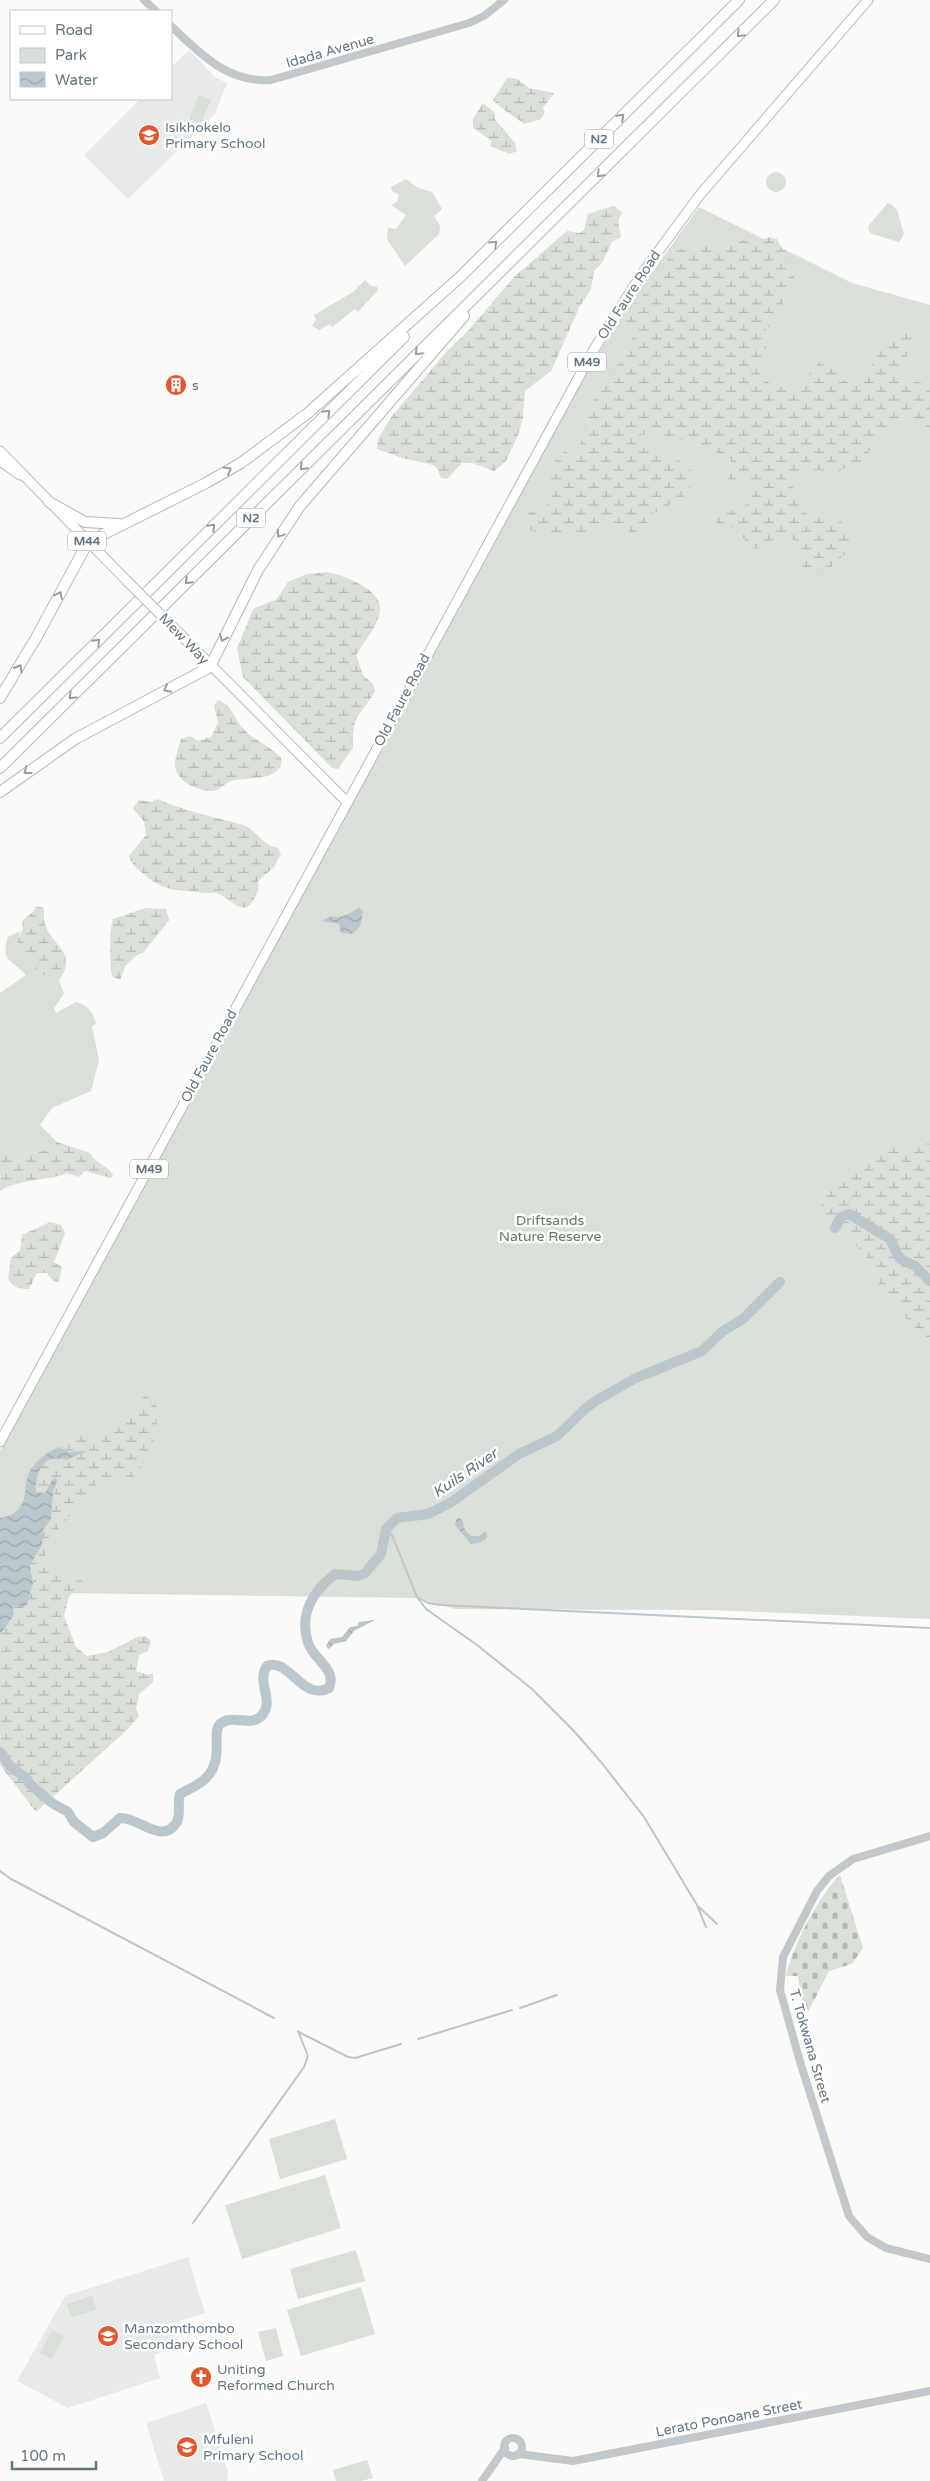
<svg xmlns="http://www.w3.org/2000/svg" width="930" height="2481" font-family="'Varela Round',sans-serif">
<defs>
<pattern id="wetland-marsh" width="20" height="14" patternUnits="userSpaceOnUse" patternTransform="scale(1.25)"><rect width="20" height="14" fill="#dadfd7"/><path d="M1 5h8M5 5V1M11 12h8M15 12V8" fill="none" stroke="#b4b9b4"/></pattern>
<pattern id="cemetery-stones" width="16" height="16" patternUnits="userSpaceOnUse" patternTransform="scale(1.25)"><rect width="16" height="16" fill="#dadfd7"/><path d="M2 7V4a2 2 0 0 1 4 0v3zM10 15v-3a2 2 0 0 1 4 0v3z" fill="#b4b9b4"/></pattern>
<pattern id="water-waves" width="16" height="10" patternUnits="userSpaceOnUse" patternTransform="scale(1.25)"><rect width="16" height="10" fill="#bbc7cb"/><path d="M0 5q4-4 8 0t8 0" fill="none" stroke="#9ca6aa"/></pattern>
</defs>
<rect width="100%" height="100%" fill="#fafaf8"/>
<g fill="#e8e9e9">
<polygon points="189,50 215,77 227,83 215,114 128,199 84,155 140,99 171,99 171,67"/>
<polygon points="188,2257 205,2313 171,2324 178,2347 154,2355 160,2378 68,2408 17,2381 65,2296"/>
<polygon points="206,2403 228,2472 227,2481 164,2481 146,2423"/>
</g>
<g fill="#dadfd7">
<polygon points="199,95 211,100 201,124 189,119"/>
<circle cx="776" cy="182" r="10"/>
<polygon points="406,179 418,188 432,192 442,209 434,216 440,226 439,234 405,266 387,239 388,228 396,229 406,215 391,205 397,202 399,195 392,191 391,187"/>
<polygon points="888,203 891,204 897,210 904,234 899,242 872,234 868,230 869,225"/>
<polygon points="699,207 852,283 930,305 930,1619 711,1610 455,1609 416,1598 0,1592 0,1451 132,1201 552,428 628,306"/>
<path d="M 365,280 L 371,286 L 377,287 L 378,290 L 358,312 L 355,309 C 347,314 340,322 332,327 L 330,324 L 319,330 L 312,326 L 316,320 L 314,315 L 353,292 Z"/>
<path d="M 20,931 L 17,941 C 22,953 31,958 36,972 L 59,981 L 64,994 L 54,1008 L 56,1013 L 76,1002 C 88,1005 94,1013 96,1024 L 92,1026 L 99,1060 L 91,1091 L 52,1108 L 40,1125 L 57,1142 C 44,1156 18,1154 0,1154 L 0,993 L 26,975 C 12,959 0,962 8,937 Z"/>
<polygon points="335,2119 347,2159 280,2179 269,2139"/>
<polygon points="325,2175 341,2228 242,2259 225,2205"/>
<polygon points="356,2250 365,2281 298,2299 290,2269"/>
<polygon points="361,2287 375,2334 301,2356 287,2310"/>
<polygon points="92,2296 96,2310 71,2317 67,2304"/>
<polygon points="276,2328 283,2356 266,2361 258,2332"/>
<polygon points="52,2330 64,2336 52,2359 40,2353"/>
<polygon points="367,2460 373,2478 361,2481 336,2481 333,2470"/>
</g>
<g fill="url(#wetland-marsh)">
<path d="M 507,78 L 517,79 L 529,88 L 554,93 L 543,108 L 545,112 L 541,119 L 524,124 C 514,116 501,109 493,100 Z"/>
<polygon points="483,103 495,113 494,118 515,143 517,151 510,154 490,146 492,141 473,128 473,119"/>
<polygon points="613,206 622,212 618,221 621,237 612,242 602,263 594,271 591,289 580,306 551,371 525,391 523,418 518,435 506,461 494,471 472,463 462,463 447,479 441,478 437,468 433,465 402,458 377,449 378,439 392,416 447,351 467,332 514,277 567,231 580,233 584,230 588,214"/>
<path d="M 770,237 L 777,239 L 782,249 L 787,251 L 790,256 L 789,267 L 796,281 L 795,286 L 784,296 L 781,311 L 765,331 L 764,337 L 767,352 L 759,372 C 778,401 806,384 820,360 L 831,362 C 836,377 848,390 863,378 L 887,340 L 903,326 L 913,330 C 921,356 889,361 899,381 C 911,386 916,377 930,387 L 930,432 C 888,404 883,433 861,463 C 848,462 844,469 834,475 L 819,470 L 797,473 L 792,485 L 802,510 L 814,520 C 819,519 824,516 829,516 C 844,516 852,538 849,550 L 830,568 L 815,572 L 805,569 L 802,565 L 800,544 C 783,528 770,552 751,548 L 738,531 L 731,527 L 716,523 L 716,517 C 728,507 760,512 749,485 L 744,483 L 729,488 L 725,484 L 732,469 L 731,459 C 713,450 657,427 639,436 L 639,441 L 645,450 L 671,454 L 692,471 L 689,492 L 685,496 L 647,517 L 647,534 L 632,536 L 623,523 L 614,524 L 590,533 L 569,532 L 548,537 L 531,530 L 524,522 L 528,512 L 543,510 L 552,496 C 549,479 550,463 564,451 L 573,455 L 578,453 C 585,431 588,407 600,387 C 610,371 633,354 632,335 L 620,324 L 621,319 L 647,290 L 675,249 L 691,249 L 704,240 L 718,247 L 737,240 L 760,241 Z"/>
<path d="M 327,572 C 343,575 384,590 380,611 C 378,626 364,642 356,655 L 363,675 L 373,684 L 375,691 C 360,718 352,712 353,748 L 338,769 L 332,768 L 243,677 L 237,649 L 253,609 L 277,599 L 288,582 L 307,574 Z"/>
<path d="M 218,700 C 232,705 233,717 241,726 C 251,740 269,744 281,758 C 285,781 247,778 234,780 C 226,782 221,790 213,791 C 199,792 175,781 175,765 C 175,756 179,747 181,739 L 190,736 L 198,741 L 211,737 L 218,722 L 214,706 Z"/>
<path d="M 157,799 C 185,811 214,817 243,825 C 256,829 261,845 278,848 L 281,854 L 274,867 L 258,881 C 260,888 257,893 254,899 C 245,919 229,898 219,894 C 215,892 208,893 203,893 C 178,889 167,893 146,876 C 138,869 133,867 129,856 L 146,835 L 144,822 L 133,808 L 139,800 L 152,802 Z"/>
<path d="M 36,906 L 44,908 C 45,916 42,917 46,927 C 55,948 78,953 59,981 L 36,972 C 31,958 22,953 17,941 L 23,928 L 22,921 L 33,912 Z"/>
<path d="M 145,908 L 166,909 L 169,920 L 144,952 L 137,955 L 126,965 L 120,980 L 112,976 C 110,963 109,932 113,919 Z"/>
<path d="M 57,1142 L 90,1153 C 95,1164 108,1165 113,1175 L 111,1178 L 85,1171 L 78,1177 L 67,1173 C 46,1182 20,1178 0,1191 L 0,1154 C 18,1154 44,1156 57,1142 Z"/>
<polygon points="926,1143 930,1144 930,1342 907,1320 898,1303 879,1288 872,1263 848,1237 832,1229 822,1215 821,1206 831,1183 873,1154 880,1149 906,1146 914,1147"/>
<path d="M 50,1222 L 61,1225 L 65,1233 L 54,1262 L 62,1267 L 59,1282 L 53,1281 L 47,1273 L 37,1273 L 29,1289 C 19,1289 13,1287 8,1279 L 11,1257 L 20,1251 L 22,1235 Z"/>
<path d="M 148,1395 L 155,1399 C 160,1431 154,1453 133,1477 L 111,1477 L 97,1483 L 52,1537 L 45,1556 L 56,1574 L 65,1579 L 73,1574 L 83,1582 L 69,1597 L 64,1616 L 76,1647 L 87,1656 L 108,1652 L 137,1637 L 145,1636 L 151,1641 L 148,1651 L 139,1655 L 136,1671 L 148,1675 L 153,1673 L 153,1682 L 139,1694 L 136,1709 L 139,1716 L 127,1730 L 36,1812 L 0,1765 L 0,1635 L 14,1615 L 13,1605 L 33,1583 L 30,1565 L 42,1545 L 43,1530 L 52,1513 L 53,1492 L 57,1485 L 53,1479 C 48,1487 48,1497 36,1492 C 36,1451 59,1464 86,1451 L 69,1452 L 59,1447 C 67,1439 74,1439 84,1428 L 94,1439 C 109,1436 116,1423 130,1418 L 143,1397 Z"/>
</g>
<path fill="url(#cemetery-stones)" d="M 840,1875 L 863,1948 L 852,1964 L 829,1971 L 808,2012 L 802,2004 L 798,1976 L 786,1976 C 792,1947 819,1895 840,1875 Z"/>
<g fill="url(#water-waves)">
<path d="M 359,908 L 363,911 C 362,921 361,929 351,934 L 341,933 L 339,924 L 321,921 L 332,916 C 341,920 351,912 359,908 Z"/>
<path d="M 59,1447 L 69,1452 L 87,1451 L 66,1460 C 43,1452 35,1474 36,1492 L 45,1493 L 53,1479 L 56,1478 L 57,1481 L 53,1492 L 51,1519 L 43,1530 L 42,1545 L 30,1565 L 33,1583 L 27,1605 L 24,1607 L 13,1606 L 14,1615 L 0,1635 L 0,1518 C 34,1512 20,1487 31,1469 C 38,1459 48,1452 59,1447 Z"/>
<polygon points="457,1518 462,1519 465,1530 471,1536 479,1536 484,1532 487,1533 487,1538 479,1543 471,1544 455,1525"/>
<polygon points="375,1620 354,1631 346,1641 334,1644 329,1649 326,1646 330,1639 342,1637 350,1627 357,1626 359,1622"/>
</g>
<g fill="none" stroke-linecap="round" stroke-linejoin="round">
<g stroke="#bbc7cb" stroke-width="2">
<polyline points="386,1529 392,1535 417,1597 426,1609 477,1645 532,1689 573,1730 601,1762 644,1817 697,1905 706,1927"/>
<polyline points="419,1598 428,1603 441,1605 930,1628"/>
<polyline points="0,1871 11,1879 274,2018"/>
<polyline points="699,1907 717,1924"/>
<polyline points="520,2008 557,1995"/>
<polyline points="299,2032 348,2057 355,2058 401,2044"/>
<polyline points="418,2039 512,2010"/>
<polyline points="193,2223 304,2067 308,2056 298,2031"/>
</g>
<g stroke="#bbc7cb" stroke-width="10">
<polyline points="835,1228 841,1217 849,1214 890,1239 900,1259 915,1266 930,1281"/>
<path d="M 0,1752 L 10,1766 L 26,1778 L 30,1784 L 52,1803 L 68,1812 L 74,1822 L 93,1837 L 103,1833 L 120,1818 C 139,1817 162,1846 177,1822 C 181,1813 177,1803 180,1794 C 188,1789 200,1785 206,1778 C 225,1759 211,1732 220,1724 C 232,1713 252,1729 263,1714 C 274,1699 256,1682 267,1666 C 289,1657 302,1702 329,1688 C 337,1670 315,1660 309,1645 C 298,1616 312,1592 335,1574 L 358,1576 L 365,1573 L 381,1554 L 386,1529 L 397,1518 L 428,1514 L 450,1503 L 519,1454 L 557,1436 L 586,1408 L 597,1400 L 636,1378 L 702,1351 L 723,1331 L 743,1319 L 780,1282"/>
</g>
<g stroke="#b5babe" stroke-width="11">
<g id="major">
<polyline points="0,451 126,580"/>
<polyline points="0,461 20,475"/>
<polyline points="175,629 347,802"/>
<polyline points="0,1442 593,351 641,275 699,196 868,0"/>
</g>
</g>
<g stroke="#b4b9bd" stroke-width="12">
<g id="highway">
<polyline points="49,502 85,522 119,524"/>
<polyline points="0,698 36,638 88,542 206,483 241,463 308,413 459,278 739,0"/>
<polyline points="0,738 404,337"/>
<polyline points="0,768 774,0"/>
<polyline points="0,792 75,739 210,667 258,570 300,506 464,316"/>
</g>
</g>
<g stroke="#c3c8cc" stroke-width="8">
<polyline points="144,0 156,11"/>
<path d="M 171,26 C 201,54 227,83 271,80 L 469,23 L 484,16 L 504,0"/>
<polyline points="930,1836 853,1859 829,1876 817,1891 783,1957 780,1990 801,2065 849,2216 867,2237 886,2248 930,2259"/>
<circle cx="513" cy="2447" r="9"/>
<polyline points="519,2454 573,2461 930,2391"/>
<polyline points="482,2481 505,2448"/>
</g>
<use href="#major" stroke="#fff" stroke-width="9"/>
<use href="#highway" stroke="#fff" stroke-width="10"/>
<g stroke="#b5babe" stroke-width="11" stroke-linecap="butt">
<polyline id="major-bridge" points="126,580 175,629"/>
</g>
<use href="#major-bridge" stroke="#fff" stroke-width="9"/>
</g>
<defs><path id="oneway-chevron" d="M-2-3.5L2.5 0L-2 3.5" fill="none" stroke-width="1.6" stroke-linecap="round" stroke-linejoin="round" transform="scale(1.25)"/></defs>
<g stroke="#939fa8">
<use href="#oneway-chevron" transform="translate(740 34) rotate(135)"/>
<use href="#oneway-chevron" transform="translate(621 117) rotate(-45)"/>
<use href="#oneway-chevron" transform="translate(600 174) rotate(135)"/>
<use href="#oneway-chevron" transform="translate(494 244) rotate(-44)"/>
<use href="#oneway-chevron" transform="translate(418 352) rotate(135)"/>
<use href="#oneway-chevron" transform="translate(327 413) rotate(-45)"/>
<use href="#oneway-chevron" transform="translate(303 467) rotate(135)"/>
<use href="#oneway-chevron" transform="translate(228 470) rotate(-31)"/>
<use href="#oneway-chevron" transform="translate(212 527) rotate(-45)"/>
<use href="#oneway-chevron" transform="translate(280 534) rotate(124)"/>
<use href="#oneway-chevron" transform="translate(188 581) rotate(135)"/>
<use href="#oneway-chevron" transform="translate(59 595) rotate(-64)"/>
<use href="#oneway-chevron" transform="translate(223 638) rotate(115)"/>
<use href="#oneway-chevron" transform="translate(97 642) rotate(-45)"/>
<use href="#oneway-chevron" transform="translate(19 668) rotate(-60)"/>
<use href="#oneway-chevron" transform="translate(167 689) rotate(152)"/>
<use href="#oneway-chevron" transform="translate(72 696) rotate(135)"/>
<use href="#oneway-chevron" transform="translate(27 771) rotate(143)"/>
</g>
<defs>
<g id="school-disc" transform="scale(1.125)"><circle r="9.5" fill="#e4572e" stroke="#fff"/><path d="M0-5L7-2L0 1L-7-2ZM-4 1L0 2.5L4 1V4Q0 6-4 4Z" fill="#fff"/></g>
<g id="building-disc" transform="scale(1.125)"><circle r="9.5" fill="#e4572e" stroke="#fff"/><path d="M-4-6H4V6H1V3H-1V6H-4ZM-2.5-4.3h1.7v1.8h-1.7ZM.8-4.3h1.7v1.8H.8ZM-2.5-1h1.7V.8h-1.7ZM.8-1h1.7V.8H.8Z" fill="#fff"/></g>
<g id="church-disc" transform="scale(1.125)"><circle r="9.5" fill="#e4572e" stroke="#fff"/><path d="M-1.2-6h2.4v3.5h3.3v2.4h-3.3V6h-2.4V-.1h-3.3v-2.4h3.3Z" fill="#fff"/></g>
</defs>
<g fill-rule="evenodd">
<use href="#school-disc" x="149" y="135"/>
<use href="#building-disc" x="176" y="385"/>
<use href="#school-disc" x="108" y="2336"/>
<use href="#church-disc" x="201" y="2377"/>
<use href="#school-disc" x="187" y="2447"/>
</g>
<g text-anchor="middle" dominant-baseline="central" stroke-width="5" stroke-linejoin="round" paint-order="stroke">
<g fill="#fff" stroke="#939fa8" stroke-width="1">
<rect x="585" y="129.5" width="28" height="19" rx="4"/>
<rect x="568" y="352.5" width="38" height="19" rx="4"/>
<rect x="237" y="508.5" width="28" height="19" rx="4"/>
<rect x="68" y="531.5" width="38" height="19" rx="4"/>
<rect x="130" y="1159.5" width="38" height="19" rx="4"/>
</g>
<g font-size="12" font-weight="bold" fill="#657683">
<text x="599" y="139">N2</text>
<text x="587" y="362">M49</text>
<text x="251" y="518">N2</text>
<text x="87" y="541">M44</text>
<text x="149" y="1169">M49</text>
</g>
<g font-size="14" fill="#657683" stroke="#fff">
<text transform="translate(330 51) rotate(-16)">Idada Avenue</text>
<text transform="translate(629 295) rotate(-57)">Old Faure Road</text>
<text transform="translate(184 639) rotate(46)">Mew Way</text>
<text transform="translate(402 700) rotate(-62)">Old Faure Road</text>
<text transform="translate(209 1056) rotate(-62)">Old Faure Road</text>
<text transform="translate(810 2046) rotate(74)">T. Tokwana Street</text>
<text transform="translate(729 2418) rotate(-11)">Lerato Ponoane Street</text>
</g>
<g font-size="14" fill="#657683" stroke="#fff" text-anchor="start">
<text x="165" y="127">Isikhokelo<tspan x="165" dy="16">Primary School</tspan></text>
<text x="192" y="385">s</text>
<text x="124" y="2328">Manzomthombo<tspan x="124" dy="16">Secondary School</tspan></text>
<text x="217" y="2369">Uniting<tspan x="217" dy="16">Reformed Church</tspan></text>
<text x="203" y="2439">Mfuleni<tspan x="203" dy="16">Primary School</tspan></text>
</g>
<g font-size="14" fill="#687a64" stroke="#fff">
<text x="550" y="1220">Driftsands<tspan x="550" dy="16">Nature Reserve</tspan></text>
</g>
<g font-size="15" font-style="italic" fill="#60757c" stroke="#fff">
<text transform="translate(465 1473) rotate(-34)">Kuils River</text>
</g>
</g>
<rect x="10" y="10" width="162" height="90" fill="#ffffff" stroke="#c1c8cd"/>
<rect x="20" y="26" width="25" height="8" fill="#ffffff" stroke="#c1c8cd"/>
<text x="55" y="35" font-size="15" fill="#657683">Road</text>
<rect x="20" y="48" width="25" height="15" fill="#dadfd7" stroke="#c1c8cd"/>
<text x="55" y="60" font-size="15" fill="#657683">Park</text>
<rect x="20" y="72" width="25" height="15" fill="url(#water-waves)" stroke="#c1c8cd"/>
<text x="55" y="85" font-size="15" fill="#657683">Water</text>
<path d="M12 2461v8h84v-8" fill="none" stroke="#657683" stroke-width="2.5"/>
<text x="20" y="2461" font-size="15" fill="#657683" stroke="#ffffff" stroke-width="4" paint-order="stroke">100 m</text>
</svg>
